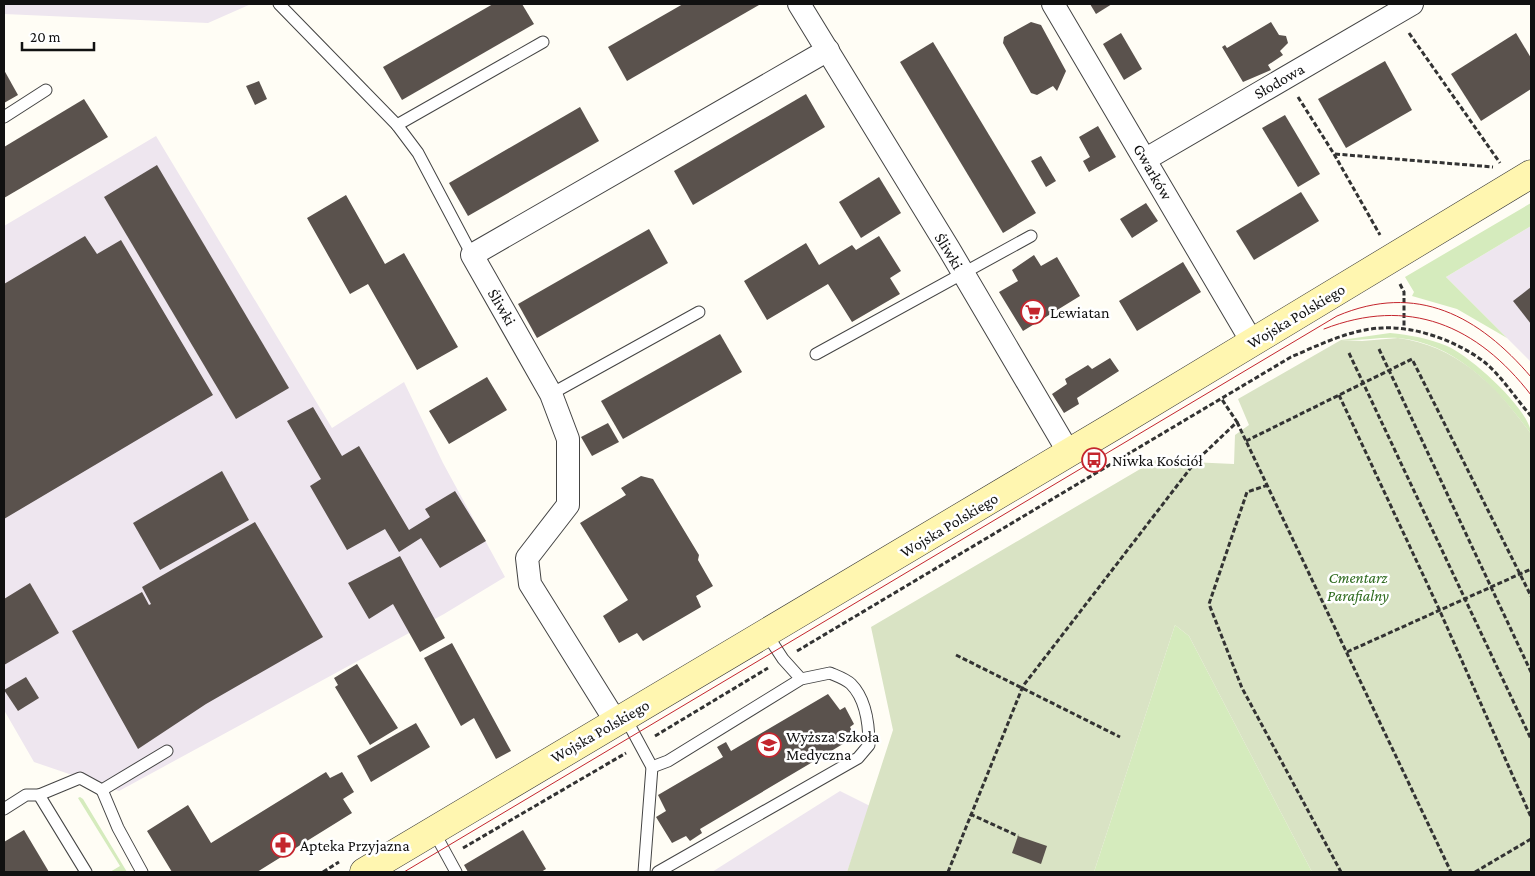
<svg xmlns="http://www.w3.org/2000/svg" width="1535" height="876" font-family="'Crimson Pro',serif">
<rect width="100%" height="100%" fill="#fffdf5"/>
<g fill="#eee6ef">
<polygon points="4,4 251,4 208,23 4,14"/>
<polygon points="156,136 332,428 404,382 443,463 505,577 444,614 119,791 34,762 4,710 4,226"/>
<polygon points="1531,226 1531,362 1446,277"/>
<polygon points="840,791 870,806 847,872 712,872"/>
</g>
<g fill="#d5ebbd">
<polygon points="1531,203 1531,226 1446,277 1507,338 1457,309 1412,296 1414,292 1405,277"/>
<path d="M 1390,333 C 1410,335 1428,338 1447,346 C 1469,355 1531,410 1531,434 C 1499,390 1456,343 1398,338 C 1380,337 1360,341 1341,340 Z"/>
<polygon points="1175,625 1189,636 1312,872 1094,872"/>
<polygon points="80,797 83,799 127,872 110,872 120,866 78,798"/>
</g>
<path fill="#d9e3c4" d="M 1398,338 C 1458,346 1497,386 1531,434 L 1531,872 L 1312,872 L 1189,636 L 1175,625 L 1094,872 L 847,872 L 893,730 L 871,627 L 1159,458 L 1168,461 L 1234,464 L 1235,435 L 1249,425 L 1238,399 L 1341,340 L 1362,341 Z"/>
<g fill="#5a524d">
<polygon points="493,4 522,4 534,24 402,100 383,67"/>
<polygon points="683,4 759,5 627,81 608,47"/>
<polygon points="1090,4 1112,4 1096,14"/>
<polygon points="1031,22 1041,25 1066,71 1057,91 1053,86 1037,95 1031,93 1003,43 1004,37"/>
<polygon points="1271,22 1279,35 1286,36 1288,43 1280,51 1283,55 1268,65 1271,70 1243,82 1222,47 1225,45 1227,48"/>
<polygon points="1121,33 1142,69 1124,80 1103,44"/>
<polygon points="1516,33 1531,58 1531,89 1481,121 1451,74"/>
<polygon points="933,42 1036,213 1003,233 900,62"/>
<polygon points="1385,61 1412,110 1346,148 1318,99"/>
<polygon points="4,70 18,95 4,103"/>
<polygon points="259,81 267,99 255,105 246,86"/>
<polygon points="806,94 825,127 693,205 674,171"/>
<polygon points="84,99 108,137 4,198 4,147"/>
<polygon points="580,107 599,141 468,216 449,183"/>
<polygon points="1285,115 1320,174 1298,187 1262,128"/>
<polygon points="1098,126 1116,157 1089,172 1083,161 1090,157 1079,137"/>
<polygon points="1041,156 1056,181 1046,187 1031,161"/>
<polygon points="157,165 289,388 236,419 104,197"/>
<polygon points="879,177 901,213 861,238 839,202"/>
<polygon points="1301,192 1319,221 1254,260 1236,231"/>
<polygon points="346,195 385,264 404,253 458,347 417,370 368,284 350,294 307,218"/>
<polygon points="1146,203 1158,221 1132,238 1120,219"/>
<polygon points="649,229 668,263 537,338 518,304"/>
<polygon points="85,236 97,254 121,240 213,395 4,519 4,284"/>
<polygon points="879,236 901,271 890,278 900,294 852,322 828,284 767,320 744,281 806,243 819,265 852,245 856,250"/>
<polygon points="1034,255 1041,266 1057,257 1080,296 1023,331 999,292 1018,281 1012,270"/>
<polygon points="1183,262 1201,292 1137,331 1119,301"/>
<polygon points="1531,287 1531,324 1513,301"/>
<polygon points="720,334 742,372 623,439 601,401"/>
<polygon points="1110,358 1119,371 1077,398 1079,404 1064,413 1052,394 1067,384 1065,379 1088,365 1092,369"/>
<polygon points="487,377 507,410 449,444 429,411"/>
<polygon points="313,407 342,456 359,446 409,530 430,517 425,509 455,491 486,541 440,568 421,538 399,552 385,529 347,550 310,486 321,479 287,421"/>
<polygon points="608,423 619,442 592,456 581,437"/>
<polygon points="222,471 249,520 160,570 133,523"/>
<polygon points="641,476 653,479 699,555 698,560 713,586 696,596 701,607 643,641 637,633 619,643 603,616 628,600 580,523 626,495 621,488"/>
<polygon points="255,522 323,637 206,704 138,749 72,631 142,592 149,605 151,604 142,587"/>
<polygon points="400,556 445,638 420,652 393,604 369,619 348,583"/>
<polygon points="30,583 59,633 4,665 4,599"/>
<polygon points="452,643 511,751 496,759 474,718 461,726 424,658"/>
<polygon points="357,664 398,728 370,745 335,687 338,685 334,678"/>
<polygon points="26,677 39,698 18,711 4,690"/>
<polygon points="828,694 840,710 845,707 854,724 850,727 854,735 853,738 700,829 702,833 690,841 686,836 672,843 656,817 666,811 658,795 723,757 717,747 726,742 731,751"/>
<polygon points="416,723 430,747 371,782 357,756"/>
<polygon points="326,772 330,778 342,772 354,792 343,799 352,813 257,872 172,872 147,831 188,805 211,843"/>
<polygon points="24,830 49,872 4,872 4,842"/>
<polygon points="523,830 546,869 541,872 468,872 464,865"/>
<polygon points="1018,836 1047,846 1041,864 1012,853"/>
</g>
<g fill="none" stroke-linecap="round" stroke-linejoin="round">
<g stroke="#444" stroke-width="13">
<g id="service">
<polyline points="279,4 397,125 418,153 472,255"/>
<polyline points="4,117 46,90"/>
<polyline points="397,125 543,42"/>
<polyline points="816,354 1031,236"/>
<polyline points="551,394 699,312"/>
<polyline points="766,633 783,659 801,679"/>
<polyline points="625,717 652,767 644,872"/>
<path d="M 652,767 L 668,761 L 801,679 L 830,673 C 837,676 846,679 851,684 C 866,699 869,726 869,745 L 858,758 L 658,872"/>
<polyline points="102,790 118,828 142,872"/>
<polyline points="39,795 80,778 102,790 167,751"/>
<polyline points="4,809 26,795 39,795 86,872"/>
<polyline points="433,830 456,872"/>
</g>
</g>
<g stroke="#444" stroke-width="24">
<g id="minor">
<polyline points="799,4 949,249 1069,453"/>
<polyline points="1053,4 1252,342"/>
<polyline points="1146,159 1412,4"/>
<polyline points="616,722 530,584 527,558 568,505 568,439 551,394 472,255 828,50"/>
</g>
</g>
<g stroke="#333" stroke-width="29">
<polyline id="secondary" points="364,872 1112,427 1531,174"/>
</g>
<g stroke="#333" stroke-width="3" stroke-dasharray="5 2.5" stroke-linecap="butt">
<polyline points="1409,33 1500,163"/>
<polyline points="1298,97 1334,154 1380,235"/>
<polyline points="1335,154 1493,167"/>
<polyline points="1400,284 1404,292 1404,329"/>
<polyline points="1379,349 1531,672"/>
<polyline points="1349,353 1531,739"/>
<polyline points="1339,395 1439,609 1531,817"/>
<polyline points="1237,422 1451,872"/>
<polyline points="1246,441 1412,359 1531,596"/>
<polyline points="1268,485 1247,492 1209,604 1242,688 1341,872"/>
<path d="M 797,651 L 1291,357 C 1319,345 1351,329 1382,328 C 1416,326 1456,341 1483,361 C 1501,375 1516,399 1531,416"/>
<polyline points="1347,652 1531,569"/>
<polyline points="956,655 1120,737"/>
<polyline points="655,736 768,668"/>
<polyline points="970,814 1018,836"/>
<polyline points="463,848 626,753"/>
<polyline points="323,872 339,862"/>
<polyline points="948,872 1023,686 1196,461 1237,422 1221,398"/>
<polyline points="1475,872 1531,839"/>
</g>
<use href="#service" stroke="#fff" stroke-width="11"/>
<use href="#minor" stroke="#fff" stroke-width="22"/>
<use href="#secondary" stroke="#fff6b0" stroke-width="28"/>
<g stroke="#c4262e" stroke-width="1">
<path d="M 1324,329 C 1409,296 1477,325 1531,395"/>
<path d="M 404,872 L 1337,316 C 1417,282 1479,316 1531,377"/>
</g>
</g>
<defs>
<g id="supermarket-ring" transform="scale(1.25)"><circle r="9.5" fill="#fff" stroke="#c4262e" stroke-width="1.5"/><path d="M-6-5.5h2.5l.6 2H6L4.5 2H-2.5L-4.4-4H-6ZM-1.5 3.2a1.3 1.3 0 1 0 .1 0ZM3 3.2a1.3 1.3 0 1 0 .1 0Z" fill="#c4262e"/></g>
<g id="bus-ring" transform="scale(1.25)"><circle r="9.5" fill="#fff" stroke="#c4262e" stroke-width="1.5"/><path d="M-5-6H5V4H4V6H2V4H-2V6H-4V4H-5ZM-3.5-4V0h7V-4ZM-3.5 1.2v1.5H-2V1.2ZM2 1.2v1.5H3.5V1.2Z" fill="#c4262e"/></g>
<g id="university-ring" transform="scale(1.25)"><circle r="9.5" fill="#fff" stroke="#c4262e" stroke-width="1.5"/><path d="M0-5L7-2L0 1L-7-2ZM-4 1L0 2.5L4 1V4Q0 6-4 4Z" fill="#c4262e"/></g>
<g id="pharmacy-ring" transform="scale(1.25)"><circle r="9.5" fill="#fff" stroke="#c4262e" stroke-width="1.5"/><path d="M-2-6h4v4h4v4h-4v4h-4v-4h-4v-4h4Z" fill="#c4262e"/></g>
</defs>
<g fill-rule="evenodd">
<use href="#supermarket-ring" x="1033" y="312"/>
<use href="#bus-ring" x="1094" y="460"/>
<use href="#university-ring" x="769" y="745"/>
<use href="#pharmacy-ring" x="283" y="845"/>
</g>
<g text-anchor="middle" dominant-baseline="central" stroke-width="5" stroke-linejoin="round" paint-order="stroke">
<g font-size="16" fill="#111" stroke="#fff">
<text transform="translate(1279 81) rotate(-30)">Słodowa</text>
<text transform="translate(1153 172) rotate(60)">Gwarków</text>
<text transform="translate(949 251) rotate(59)">Śliwki</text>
<text transform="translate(502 307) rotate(60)">Śliwki</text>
<text transform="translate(1296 316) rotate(-31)">Wojska Polskiego</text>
<text transform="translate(949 525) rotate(-31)">Wojska Polskiego</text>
<text transform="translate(600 731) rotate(-30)">Wojska Polskiego</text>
</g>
<g font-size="16" fill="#111" stroke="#fff" text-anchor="start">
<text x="1050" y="312">Lewiatan</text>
<text x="1112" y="460">Niwka Kościół</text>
<text x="786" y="736">Wyższa Szkoła<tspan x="786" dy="18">Medyczna</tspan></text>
<text x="300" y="845">Apteka Przyjazna</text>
</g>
<g font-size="16" font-style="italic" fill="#2f6b1f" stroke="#fff">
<text x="1358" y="577">Cmentarz<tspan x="1358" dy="18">Parafialny</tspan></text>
</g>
</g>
<rect width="1535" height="876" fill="none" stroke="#111111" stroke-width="10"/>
<path d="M22 42v8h72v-8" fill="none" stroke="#111111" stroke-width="2.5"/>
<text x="30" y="42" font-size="15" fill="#111111" stroke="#ffffff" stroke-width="4" paint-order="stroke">20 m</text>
</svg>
